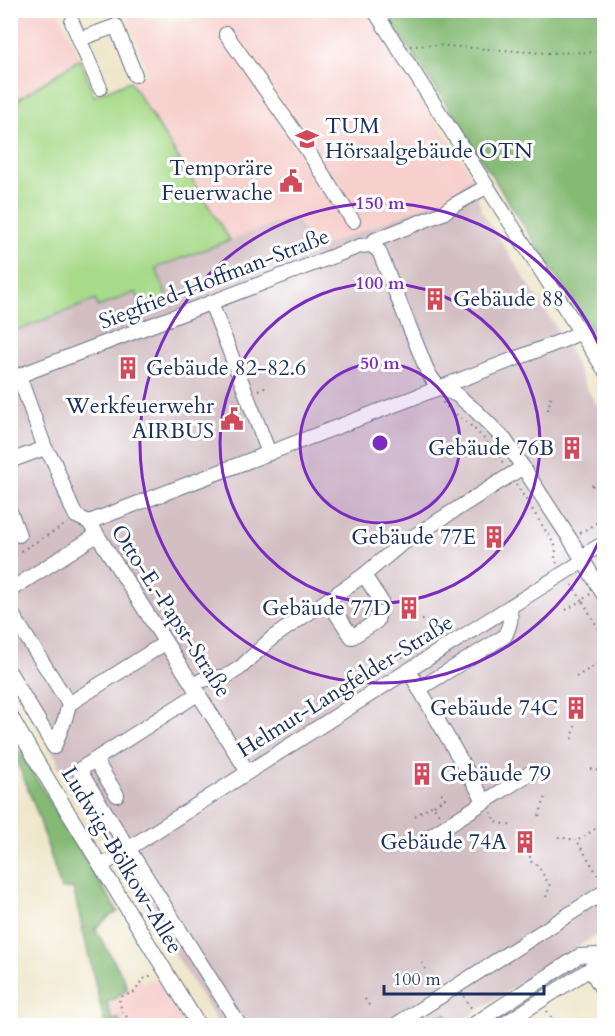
<svg xmlns="http://www.w3.org/2000/svg" width="615" height="1036" font-family="Cardo,serif">
<rect width="100%" height="100%" fill="#fff"/>
<filter id="ink" filterUnits="userSpaceOnUse"><feTurbulence type="fractalNoise" baseFrequency=".0167" numOctaves="2"/><feDisplacementMap in="SourceGraphic" scale="12" xChannelSelector="R" yChannelSelector="G"/><feConvolveMatrix kernelMatrix="1 2 1 2 8 2 1 2 1" color-interpolation-filters="sRGB"/></filter>
<filter id="wash" filterUnits="userSpaceOnUse"><feTurbulence type="fractalNoise" baseFrequency=".008" numOctaves="4" result="noise"/><feDisplacementMap in="SourceGraphic" scale="24" xChannelSelector="R" yChannelSelector="G"/><feGaussianBlur stdDeviation="1.35" result="paint"/><feColorMatrix in="noise" values="0 0 0 0 0 0 0 0 0 0 0 0 0 0 0 0 0 1.4 0 .05"/><feComposite in="paint" operator="in"/></filter>
<g filter="url(#wash)">
<rect width="100%" height="100%" fill="#efe7cb"/>
<g fill="#f7d0cd">
<polygon points="11,11 58,11 65,25 80,59 11,104"/>
<polygon points="125,11 145,18 171,23 189,22 216,11 366,11 472,176 450,196 316,249 294,216 230,240 130,81 149,74"/>
<polygon points="155,976 184,1025 120,1025 119,1020 112,1020 107,1002 114,999 134,982 141,978 144,983"/>
</g>
<polygon fill="#d2bec3" points="472,176 481,210 564,340 587,389 604,417 604,930 455,1025 219,1025 58,765 57,759 11,680 10,244 156,268 294,216 316,249 450,196"/>
<polygon fill="#a7da89" stroke="#618474" stroke-width="1.5" points="80,59 94,96 130,81 230,240 156,268 168,300 143,309 136,292 98,307 95,300 11,333 11,104"/>
<g fill="#85ba75" stroke="#50746a" stroke-width="1.5">
<polygon points="384,11 604,11 604,352 451,111"/>
<polygon points="11,738 118,912 110,916 95,929 124,978 127,989 114,999 107,1002 112,1020 119,1019 120,1025 105,1025 73,888 61,889 38,815 11,746"/>
</g>
</g>
<g filter="url(#ink)">
<g fill="none" stroke-linecap="round" stroke-linejoin="round">
<polyline stroke="#c5c2b5" stroke-width="14" stroke-dasharray="14 7" stroke-linecap="butt" points="434,1018 439,1026"/>
<g stroke="#656f84" stroke-width="16">
<g id="minor">
<polyline points="374,10 604,369"/>
<polyline points="72,22 100,88"/>
<polyline points="226,34 300,139 353,221"/>
<polyline points="80,39 116,26 135,75"/>
<polyline points="371,245 379,251 428,373 438,387 457,395 476,411 505,440 570,539 604,595"/>
<polyline points="211,303 269,453"/>
<polyline points="19,376 45,448 54,462 71,506 76,516 89,522 248,772"/>
<polyline points="10,379 360,246 371,245 375,240 443,213 454,205 486,187"/>
<polyline points="10,461 45,448"/>
<polyline points="10,511 19,535"/>
<polyline points="89,522 564,340 581,332"/>
<polyline points="581,557 604,543"/>
<polyline points="10,590 97,535"/>
<polyline points="328,601 352,637 377,621 381,601 364,575"/>
<polyline points="10,611 69,704 165,643"/>
<polyline points="409,671 485,802"/>
<polyline points="10,673 54,747 65,719 69,704"/>
<polyline points="193,685 202,680 227,676 240,668 272,638 364,575 400,545 523,467"/>
<path d="M 419,689 L 505,636 C 509,627 513,617 509,608"/>
<polyline points="199,693 79,770 240,1026"/>
<polyline points="10,715 39,765 199,1026"/>
<polyline points="95,760 117,795"/>
<polyline points="429,837 530,773"/>
<polyline points="101,866 358,702 583,561"/>
<polyline points="590,969 604,992"/>
<polyline points="394,1026 604,892"/>
<polyline points="471,1026 579,956 597,955 604,960"/>
<polyline points="501,1026 604,960"/>
</g>
</g>
<g stroke="#656f84" stroke-width="2" stroke-dasharray="1.5 4.5" stroke-linecap="butt">
<polyline points="410,46 433,45 544,53 604,52"/>
<polyline points="469,293 472,301"/>
<polyline points="258,390 268,387"/>
<path d="M 443,402 C 446,409 452,411 457,415 C 476,428 491,446 504,464"/>
<polyline points="548,410 551,396"/>
<polyline points="516,484 556,547 555,560 557,563"/>
<polyline points="592,486 604,478"/>
<polyline points="580,533 604,518"/>
<polyline points="10,556 14,555 68,523"/>
<polyline points="598,559 604,570"/>
<polyline points="590,594 582,600 604,638"/>
<polyline points="566,610 582,600 570,582"/>
<polyline points="422,620 436,623 448,628"/>
<polyline points="576,677 604,660"/>
<polyline points="358,687 358,685 448,628"/>
<polyline points="602,713 604,713"/>
<polyline points="572,739 576,723"/>
<polyline points="591,769 604,772"/>
<polyline points="434,805 445,798 440,791"/>
<polyline points="491,812 496,822 513,826"/>
<polyline points="415,816 433,805 440,816"/>
<polyline points="539,816 545,798"/>
<polyline points="558,837 576,840"/>
<polyline points="530,856 530,861 538,866 550,886 546,897"/>
<polyline points="601,880 577,841 604,823"/>
<polyline points="422,963 426,969"/>
<polyline points="464,996 473,1011"/>
<polyline points="365,999 370,1007"/>
<polyline points="547,1011 557,1026"/>
<polyline points="127,1017 122,1012 119,999 123,996 135,992 142,980 152,975"/>
</g>
<use href="#minor" stroke="#fff" stroke-width="14"/>
</g>
</g>
<circle cx="380" cy="443" r="80" fill="#7b2cbf" fill-opacity=".12"/>
<g fill="none" stroke="#7b2cbf" stroke-width="3">
<circle cx="380" cy="443" r="80"/>
<circle cx="380" cy="443" r="160"/>
<path d="M604 529A240 240 0 1 1 604 357"/>
</g>
<defs>
<g id="university-bare" transform="scale(1.8)"><path d="M0-5L7-2L0 1L-7-2ZM-4 1L0 2.5L4 1V4Q0 6-4 4Z" fill="#d1495b" stroke="#fff" stroke-width="2.5" paint-order="stroke"/></g>
<g id="civic-bare" transform="scale(1.8)"><path d="M-.6-6.5H3V-4.5H.6V-3L4-1V1h2V6H-6V1h2V-1L-.6-3ZM-1.2 2.5V6h2.4V2.5Z" fill="#d1495b" stroke="#fff" stroke-width="2.5" paint-order="stroke"/></g>
<g id="building-bare" transform="scale(1.8)"><path d="M-4-6H4V6H1V3H-1V6H-4ZM-2.5-4.3h1.7v1.8h-1.7ZM.8-4.3h1.7v1.8H.8ZM-2.5-1h1.7V.8h-1.7ZM.8-1h1.7V.8H.8Z" fill="#d1495b" stroke="#fff" stroke-width="2.5" paint-order="stroke"/></g>
</defs>
<g fill-rule="evenodd">
<use href="#university-bare" x="307" y="139"/>
<use href="#civic-bare" x="291" y="181"/>
<use href="#building-bare" x="435" y="299"/>
<use href="#building-bare" x="128" y="368"/>
<use href="#civic-bare" x="232" y="419"/>
<use href="#building-bare" x="572" y="448"/>
<use href="#building-bare" x="494" y="537"/>
<use href="#building-bare" x="409" y="608"/>
<use href="#building-bare" x="576" y="708"/>
<use href="#building-bare" x="422" y="774"/>
<use href="#building-bare" x="525" y="842"/>
</g>
<g text-anchor="middle" dominant-baseline="central" stroke-width="6" stroke-linejoin="round" paint-order="stroke">
<g font-size="22" fill="#1b2f5e" stroke="#fff" text-anchor="end">
<text x="325" y="126" text-anchor="start">TUM<tspan x="325" dy="25">Hörsaalgebäude OTN</tspan></text>
<text x="273" y="168">Temporäre<tspan x="273" dy="25">Feuerwache</tspan></text>
<text x="453" y="299" text-anchor="start">Gebäude 88</text>
<text x="146" y="368" text-anchor="start">Gebäude 82-82.6</text>
<text x="214" y="406">Werkfeuerwehr<tspan x="214" dy="25">AIRBUS</tspan></text>
<text x="554" y="448">Gebäude 76B</text>
<text x="476" y="537">Gebäude 77E</text>
<text x="391" y="608">Gebäude 77D</text>
<text x="558" y="708">Gebäude 74C</text>
<text x="440" y="774" text-anchor="start">Gebäude 79</text>
<text x="507" y="842">Gebäude 74A</text>
</g>
<g font-size="22" fill="#1b2f5e" stroke="#fff">
<text transform="translate(214 279) rotate(-21)">Siegfried-Hoffman-Straße</text>
<text transform="translate(171 611) rotate(57)">Otto-E.-Papst-Straße</text>
<text transform="translate(345 686) rotate(-32)">Helmut-Langfelder-Straße</text>
<text transform="translate(122 860) rotate(59)">Ludwig-Bölkow-Allee</text>
</g>
</g>
<circle cx="380" cy="443" r="9" fill="#7b2cbf" stroke="#fff" stroke-width="3"/>
<g font-size="18" text-anchor="middle" font-weight="bold" fill="#7b2cbf" stroke="#fff" stroke-width="6" stroke-linejoin="round" paint-order="stroke">
<text x="380" y="209">150 m</text>
<text x="380" y="289">100 m</text>
<text x="380" y="369">50 m</text>
</g>
<rect width="615" height="1036" fill="none" stroke="#fff" stroke-width="36"/>
<path d="M384 985v9h160v-9" fill="none" stroke="#1b2f5e" stroke-width="3"/>
<text x="393" y="985" font-size="18" fill="#1b2f5e" stroke="#ffffff" stroke-width="4.5" paint-order="stroke">100 m</text>
</svg>
